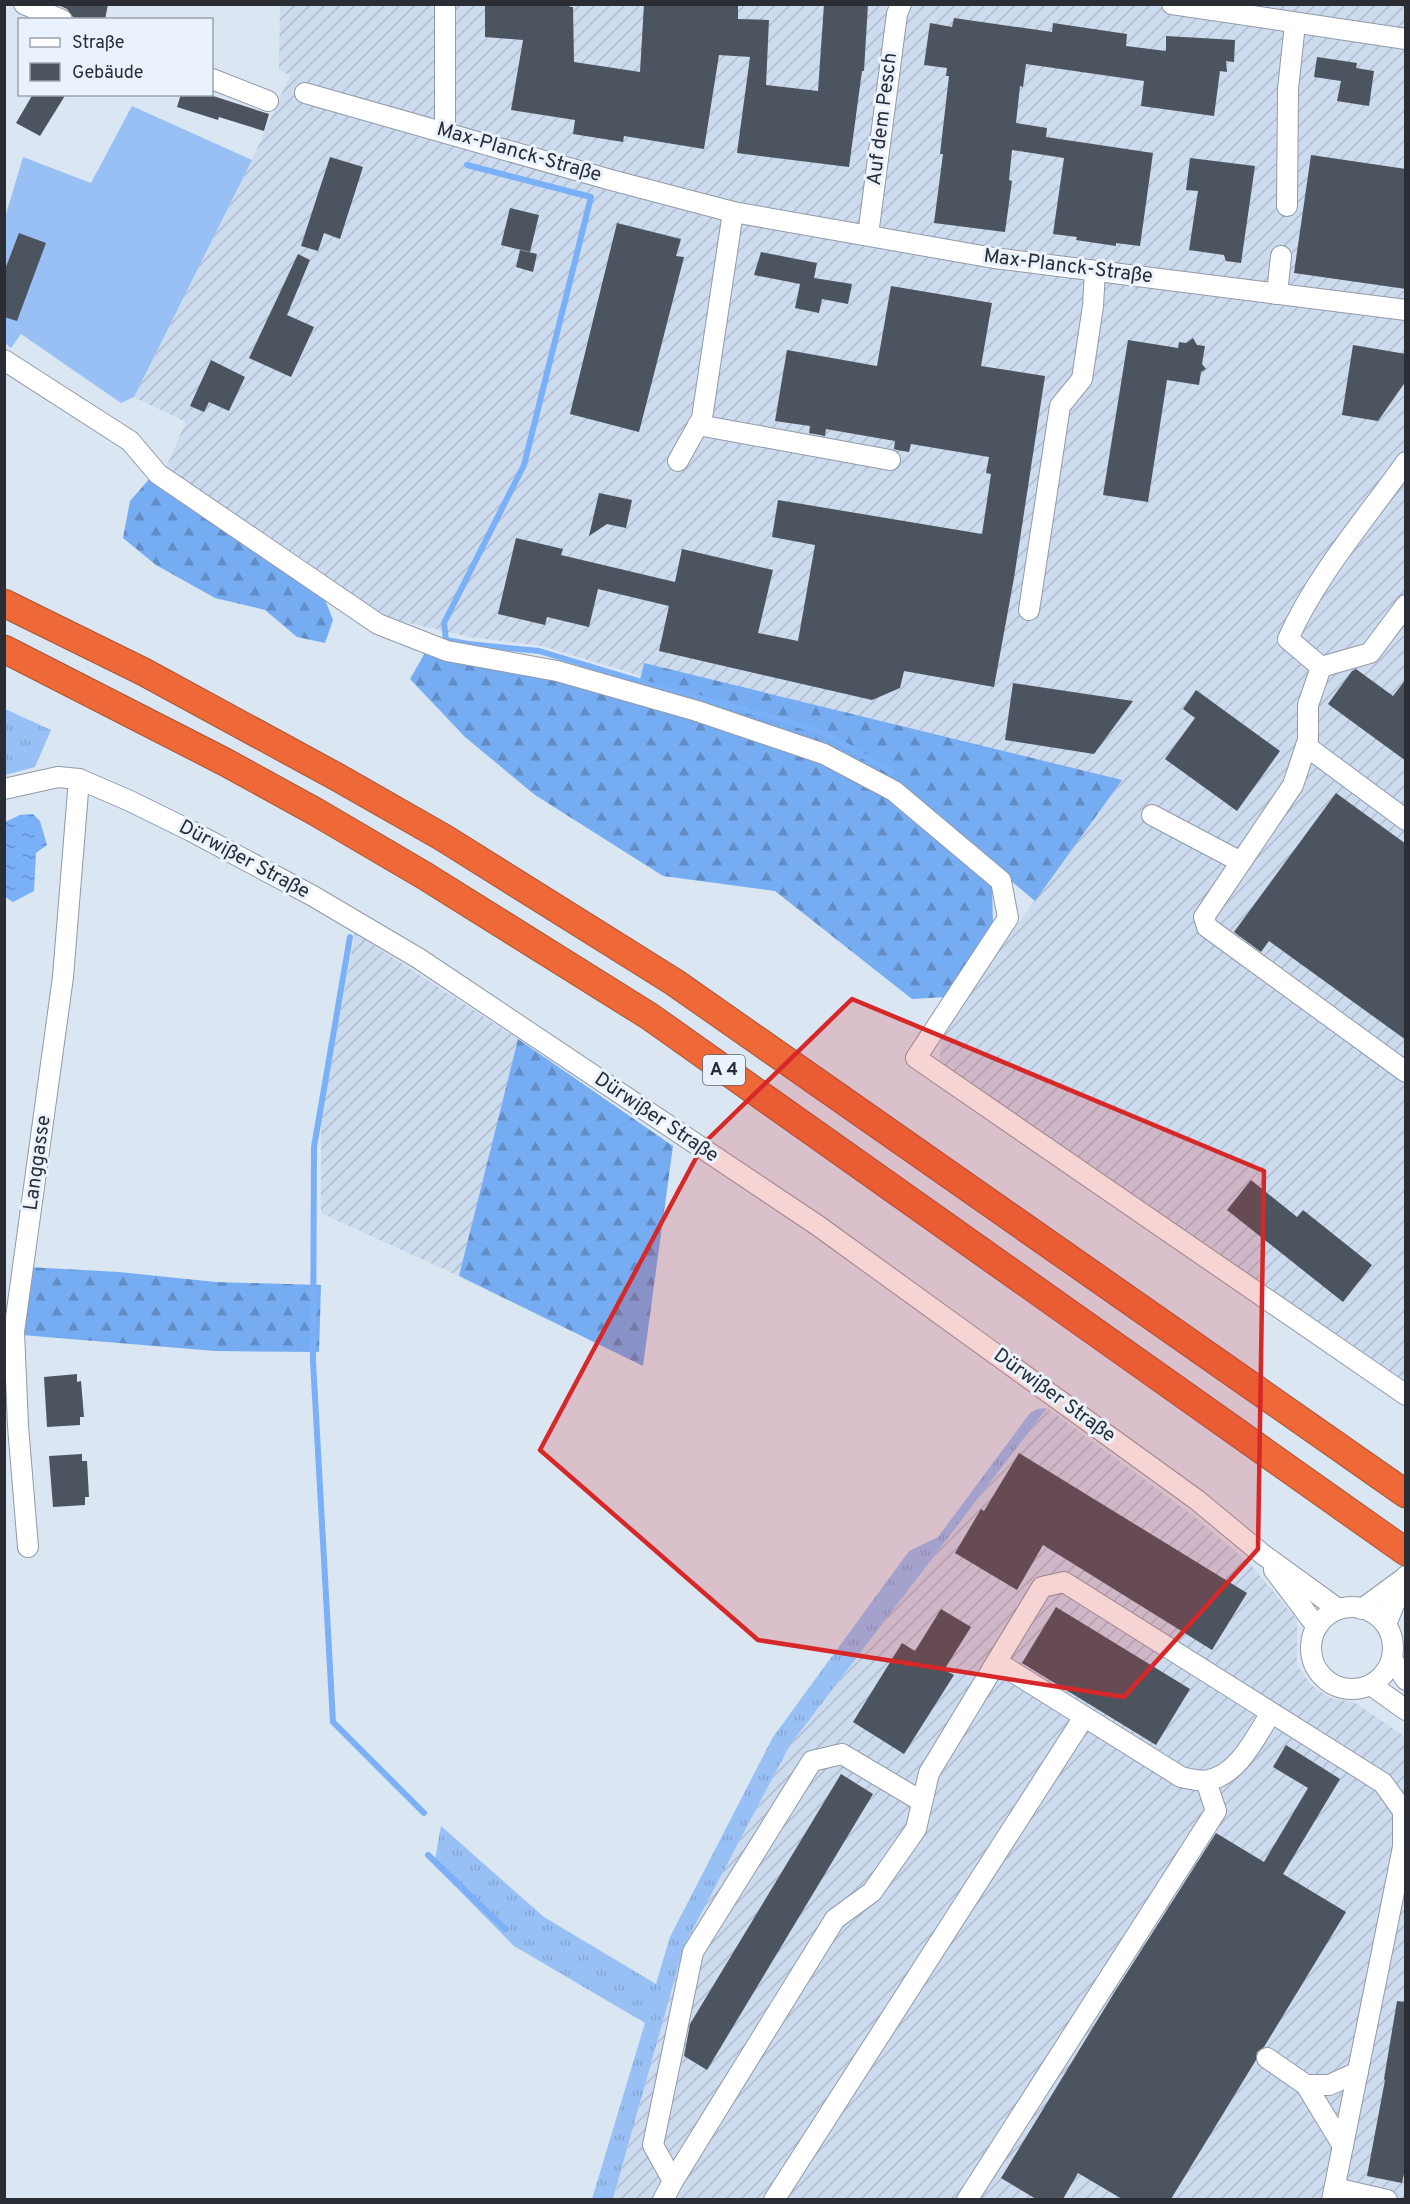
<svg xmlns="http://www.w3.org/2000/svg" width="1410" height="2204" font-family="Overpass,sans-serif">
<defs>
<pattern id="industrial-furrows" width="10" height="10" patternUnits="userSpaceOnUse" patternTransform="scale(1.5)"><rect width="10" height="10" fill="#cddbef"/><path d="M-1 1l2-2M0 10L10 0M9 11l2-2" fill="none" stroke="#b0bccd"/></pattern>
<pattern id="grass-tufts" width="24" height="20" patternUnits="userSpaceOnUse" patternTransform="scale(1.5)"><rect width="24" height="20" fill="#98c0f5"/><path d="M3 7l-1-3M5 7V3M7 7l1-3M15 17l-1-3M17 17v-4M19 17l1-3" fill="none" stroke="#83a5d2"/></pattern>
<pattern id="forest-firs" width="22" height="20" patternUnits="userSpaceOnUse" patternTransform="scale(1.5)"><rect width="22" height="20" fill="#76acf2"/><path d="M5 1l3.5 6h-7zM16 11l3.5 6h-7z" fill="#618cc5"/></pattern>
<pattern id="water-ripples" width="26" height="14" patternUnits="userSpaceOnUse" patternTransform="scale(1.5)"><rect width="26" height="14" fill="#7ab0f7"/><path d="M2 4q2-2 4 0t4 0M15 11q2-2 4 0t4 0" fill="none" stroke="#6490c9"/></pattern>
</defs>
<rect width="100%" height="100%" fill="#dbe6f3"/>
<g fill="url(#industrial-furrows)">
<polygon points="280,5 1405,5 1405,1387 939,1062 943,1028 1121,780 644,664 641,676 542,646 469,637 383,617 165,470 186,422 134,397 252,160 290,75 279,70"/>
<polygon points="355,933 518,1039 459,1276 321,1213 321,1118"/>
<polygon points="1047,1408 1187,1511 1249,1563 1297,1620 1297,1665 1311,1685 1330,1698 1354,1702 1405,1737 1405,2199 613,2200 684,1946 790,1745"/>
</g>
<g fill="url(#grass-tufts)">
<polygon points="5,709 51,730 35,767 5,775"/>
<polygon points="1047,1408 790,1745 684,1946 613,2199 592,2199 645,2023 514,1946 434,1865 441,1826 544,1917 656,1984 670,1937 773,1737 909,1551 938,1537 1030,1413 1037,1409"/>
</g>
<g fill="url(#forest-firs)">
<polygon points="151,477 324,597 333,620 325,643 297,637 265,610 215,598 156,565 123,538 130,501"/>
<polygon points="426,651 591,685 820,760 893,798 992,886 993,923 946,997 912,999 775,891 663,876 535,795 465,737 410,679"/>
<polygon points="644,663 1122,780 1035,901 898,786 638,688"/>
<polygon points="518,1039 673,1146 643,1366 459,1276"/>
<polygon points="28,1267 119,1272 216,1282 321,1285 319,1352 215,1351 22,1335"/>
</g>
<polygon fill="#98c0f5" points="132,106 252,160 134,397 121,403 21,334 11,348 5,343 4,221 23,157 91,183"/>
<polygon fill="url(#water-ripples)" points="33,814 40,821 47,845 36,853 34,891 13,902 5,897 5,822 20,815"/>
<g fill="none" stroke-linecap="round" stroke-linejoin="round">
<g stroke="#7ab0f7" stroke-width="6">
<polyline points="467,165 591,197 524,465 444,623 446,640 468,644 539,651 662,688 787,721 828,735 891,772"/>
<polyline points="350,937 314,1147 313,1361 333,1722 424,1813"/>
<polyline points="428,1855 505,1929"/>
</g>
</g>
<g fill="#4c545f">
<polygon points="56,4 108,4 105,20 83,20 73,17 67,9"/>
<polygon points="485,4 570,4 570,7 573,7 574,62 640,72 644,4 738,4 738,19 769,20 766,85 818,91 824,4 868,4 864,71 862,71 849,167 737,153 750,57 719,55 704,149 624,136 623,142 573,134 575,120 511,110 523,40 485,37"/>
<polygon points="954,18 1052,32 1053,23 1127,34 1126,46 1166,51 1166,36 1235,40 1234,62 1226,61 1227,72 1220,71 1214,116 1141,106 1144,81 1026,64 1023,87 1020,86 1016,123 1047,128 1046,137 1153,153 1140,246 1116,243 1116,246 1076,240 1077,237 1053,234 1064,158 1012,150 1009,180 1012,181 1005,232 934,223 943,154 940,154 949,76 946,76 947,68 924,65 930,23 952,27"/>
<polygon points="1317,57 1357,63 1356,68 1374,71 1369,106 1337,101 1341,81 1314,77"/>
<polygon points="33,94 66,94 40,136 16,123"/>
<polygon points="181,94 207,94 269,114 264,131 219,117 218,120 177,107"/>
<polygon points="1311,155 1406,169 1406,289 1294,273"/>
<polygon points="330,157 363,167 340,239 324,233 318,251 301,246"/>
<polygon points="1190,158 1255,166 1241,263 1226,261 1224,255 1189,250 1198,191 1186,190"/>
<polygon points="510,208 539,215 530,252 501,245"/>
<polygon points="617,223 681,239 676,256 684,257 639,432 570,414"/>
<polygon points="19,233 46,243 17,321 4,317 4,272"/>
<polygon points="520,250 537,254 533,272 516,267"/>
<polygon points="761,252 817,263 814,278 852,284 848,304 822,299 819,313 795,308 800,284 754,275"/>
<polygon points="298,254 310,260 287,315 314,327 291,377 249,358"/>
<polygon points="891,286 992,303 981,366 1045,376 1014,578 994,687 904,671 900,688 872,700 659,651 669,606 598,589 589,627 547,617 545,625 498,614 516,538 563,549 561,555 675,582 682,549 773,570 758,633 798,641 815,545 772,537 778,500 982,534 991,474 986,473 989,457 911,444 909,452 897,450 894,449 895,441 826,429 825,436 809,433 810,426 775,421 787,350 877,366"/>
<polygon points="1193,338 1197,345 1205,346 1202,364 1206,369 1201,372 1199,385 1167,380 1148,502 1103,495 1128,340 1178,348 1179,342 1186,343"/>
<polygon points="1353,345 1406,354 1406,381 1378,421 1342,415"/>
<polygon points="211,360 245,377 229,411 209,402 204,412 190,406"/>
<polygon points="599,493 632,500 626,528 607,524 589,536"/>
<polygon points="1356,669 1393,696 1406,679 1406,761 1328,704 1352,671"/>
<polygon points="1013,683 1133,701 1094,754 1005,740"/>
<polygon points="1196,690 1280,751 1237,811 1165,759 1195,718 1183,709"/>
<polygon points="1336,793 1406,844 1406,1040 1269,941 1261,952 1234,932"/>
<polygon points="1251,1180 1297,1217 1303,1210 1372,1265 1343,1302 1227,1210"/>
<polygon points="77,1374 77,1382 81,1381 84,1417 80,1417 80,1425 47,1427 44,1377"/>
<polygon points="1019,1453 1247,1593 1212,1650 1043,1545 1017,1590 955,1553 981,1509 984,1511"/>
<polygon points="82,1454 82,1461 87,1461 89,1497 85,1497 85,1505 53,1507 49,1456"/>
<polygon points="1056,1607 1190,1689 1156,1745 1022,1663"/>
<polygon points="941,1609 971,1627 944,1670 954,1675 904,1754 853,1722 902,1643 915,1651"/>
<polygon points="1286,1745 1340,1779 1283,1874 1346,1912 1264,2047 1257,2052 1256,2060 1171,2199 1122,2199 1078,2173 1063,2199 1036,2199 1001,2178 1114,1993 1216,1833 1264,1862 1308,1788 1273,1767"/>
<polygon points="841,1774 873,1794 707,2070 684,2056 690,2024"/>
<polygon points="1397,2001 1406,2002 1406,2165 1402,2183 1367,2176 1385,2080 1384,2079"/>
</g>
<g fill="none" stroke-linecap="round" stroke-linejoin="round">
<g stroke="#919aa7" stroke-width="22">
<g id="minor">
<polyline points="24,4 62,20"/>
<polyline points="1172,4 1406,39"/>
<polyline points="212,79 268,101"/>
<polyline points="305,93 611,180 733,212 994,258 1406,310"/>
<polyline points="445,132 445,4"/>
<polyline points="1287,206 1288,89 1295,24"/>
<polyline points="868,235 897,14 901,4"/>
<polyline points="1277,294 1281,256"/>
<polyline points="4,360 130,441 158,474 378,624 447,651 557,671 697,711 824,754 894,791 1001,881 1008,918 916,1058 1406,1395"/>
<polyline points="698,425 890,460"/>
<polyline points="678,461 702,418 733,212"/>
<polyline points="1406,605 1370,653 1321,667 1308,705 1308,740 1293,785 1204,917 1207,927 1406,1072"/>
<polyline points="1029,610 1060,406 1082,379 1093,306 1095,271"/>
<path d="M 1321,667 L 1288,639 C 1317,574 1365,520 1406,462"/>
<polyline points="1306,746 1406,820"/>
<polyline points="4,789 58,777 79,779 130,801 191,831 313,896 418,958 817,1225 1197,1500 1261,1553 1338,1609"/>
<polyline points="1152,815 1241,862"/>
<polyline points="28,1547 18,1426 14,1332 63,977 79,779"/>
<polyline points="1274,1570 1317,1627"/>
<circle cx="1352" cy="1648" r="41"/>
<polyline points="1362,1609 1403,1579"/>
<polyline points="1386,1624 1406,1576"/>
<polyline points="1392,1659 1406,1680"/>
<path d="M 997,1662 L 1181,1777 C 1190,1779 1200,1782 1209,1780 C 1239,1774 1256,1736 1271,1713"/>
<polyline points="1371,1685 1406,1710"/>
<polyline points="1267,2058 1306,2085 1329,2085 1358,2072"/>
<polyline points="1306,2085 1343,2146"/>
<polyline points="673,2181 835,1919 872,1892 916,1829 929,1773 1042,1587 1064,1582 1383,1783 1403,1811 1403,1847 1332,2200"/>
<polyline points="1335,2188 1387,2200"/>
<polyline points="663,2200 673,2181 653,2145 693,1952 812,1761 842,1754 921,1801"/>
<polyline points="774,2200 1084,1717"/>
<polyline points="967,2200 1216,1811 1206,1781"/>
</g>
</g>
<g stroke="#a95436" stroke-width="29">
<g id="highway">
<polyline points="4,603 144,672 337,777 444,838 674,982 1406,1494"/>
<polyline points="4,649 225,762 316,812 425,876 649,1016 1406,1552"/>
</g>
</g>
<use href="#minor" stroke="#fff" stroke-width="20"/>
<use href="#highway" stroke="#ee6937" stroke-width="27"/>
</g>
<path fill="#d62828" fill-opacity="0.2" stroke="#d62828" stroke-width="4.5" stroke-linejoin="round" d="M 852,999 L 1264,1171 L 1258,1549 L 1124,1697 L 758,1640 L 540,1450 L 704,1143 Z"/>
<g text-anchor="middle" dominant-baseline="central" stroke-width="6" stroke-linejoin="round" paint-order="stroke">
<rect fill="#eaf3fd" stroke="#646870" stroke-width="1.5" x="703" y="1055" width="42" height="30" rx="4.5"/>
<g font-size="18" font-weight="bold" fill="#2a2d33">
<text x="724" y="1070">A 4</text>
</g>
<g font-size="20" fill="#2a2d33" stroke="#eaf3fd">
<text transform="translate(883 119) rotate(-83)">Auf dem Pesch</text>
<text transform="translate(519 153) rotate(16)">Max-Planck-Straße</text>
<text transform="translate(1068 267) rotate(7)">Max-Planck-Straße</text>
<text transform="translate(244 860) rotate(28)">Dürwißer Straße</text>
<text transform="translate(656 1118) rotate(34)">Dürwißer Straße</text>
<text transform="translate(38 1163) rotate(-82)">Langgasse</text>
<text transform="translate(1054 1396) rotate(36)">Dürwißer Straße</text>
</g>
</g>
<rect width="1410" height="2204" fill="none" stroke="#2a2d33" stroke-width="12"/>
<rect x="18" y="18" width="195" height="78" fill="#eaf3fd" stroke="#9da4ac" stroke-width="1.5"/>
<rect x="30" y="38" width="30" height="9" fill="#ffffff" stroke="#9da4ac" stroke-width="1.5"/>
<text x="72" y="48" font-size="18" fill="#2a2d33">Straße</text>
<rect x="30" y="63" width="30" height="18" fill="#4c545f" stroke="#9da4ac" stroke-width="1.5"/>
<text x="72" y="78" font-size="18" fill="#2a2d33">Gebäude</text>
</svg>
